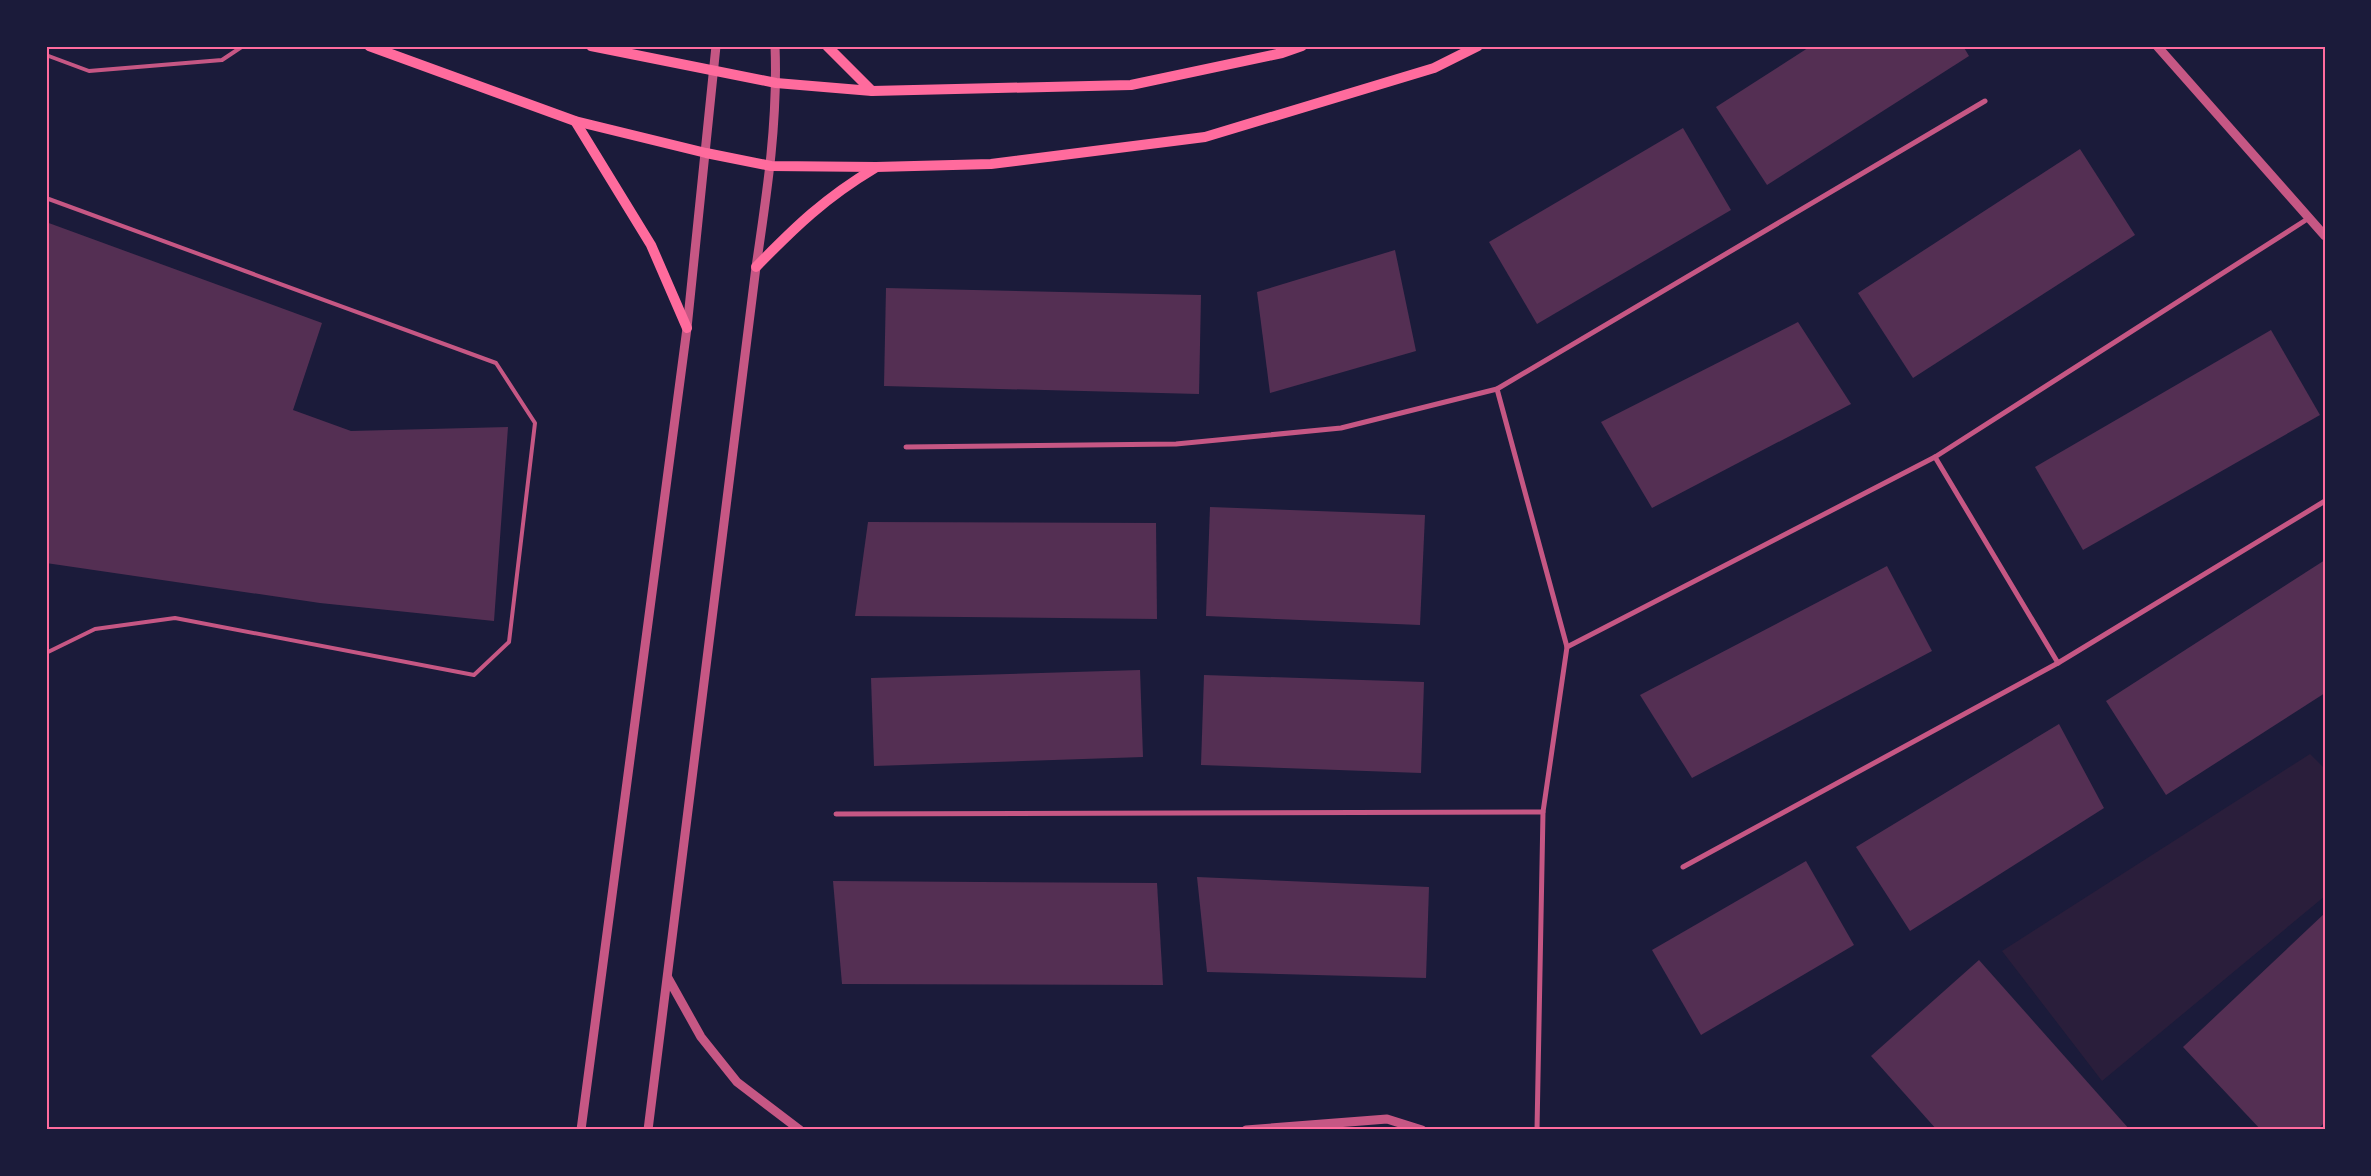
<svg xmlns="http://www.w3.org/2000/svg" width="2371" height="1176" font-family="'Source Sans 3',sans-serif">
<rect width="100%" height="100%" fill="#1b1b3a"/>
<polygon fill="#2a1e3b" points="2310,754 2325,769 2325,896 2102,1081 2002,951"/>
<g fill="#542f53">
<polygon points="1811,46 1963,46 1969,56 1767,185 1716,107"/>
<polygon points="1683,128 1731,210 1537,324 1489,242"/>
<polygon points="2080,149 2135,235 1913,378 1858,293"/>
<polygon points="46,222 322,323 293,410 351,431 508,427 494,621 320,603 46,563"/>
<polygon points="1395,250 1416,351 1270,393 1257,292"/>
<polygon points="886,288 1201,295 1199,394 884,386"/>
<polygon points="1798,322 1851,404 1652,508 1601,422"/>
<polygon points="2271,330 2320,415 2083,550 2035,467"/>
<polygon points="1210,507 1425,515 1420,625 1206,616"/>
<polygon points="868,522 1156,523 1157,619 855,616"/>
<polygon points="2325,560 2325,693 2166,795 2106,701"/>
<polygon points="1887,566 1932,651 1692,778 1640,695"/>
<polygon points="1140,670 1143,757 874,766 871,678"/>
<polygon points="1204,675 1424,682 1421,773 1201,765"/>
<polygon points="2059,724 2104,808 1910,931 1856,847"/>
<polygon points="1806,861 1854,945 1701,1035 1652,950"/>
<polygon points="1197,877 1429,887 1426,978 1207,972"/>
<polygon points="833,881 1157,883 1163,985 842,984"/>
<polygon points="2325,913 2325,1122 2317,1130 2261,1130 2183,1047"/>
<polygon points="1979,960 2130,1130 1937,1130 1871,1056"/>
</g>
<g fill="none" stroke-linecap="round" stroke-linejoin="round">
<g stroke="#c65784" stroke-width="4">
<polyline points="46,55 89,71 222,60 243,46"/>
<polyline points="46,198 496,363 535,423 509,642 474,675 175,618 95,629 46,653"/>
</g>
<g stroke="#c65784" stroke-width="5">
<polyline points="1497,389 1567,647 1543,812 1537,1130"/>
<polyline points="906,447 1176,444 1341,428 1497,389 1985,101"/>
<polyline points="1935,457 2058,663"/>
<polyline points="1567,647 1935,457 2309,218"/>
<polyline points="836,814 1543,812"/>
<polyline points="1683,867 2058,663 2325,501"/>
</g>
<g stroke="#c65784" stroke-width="9">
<polyline points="2157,46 2325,236"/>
<polyline points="668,978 701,1037 737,1082 800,1130"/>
<polyline points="581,1130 687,328 716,46"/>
<path d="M 648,1130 L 756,267 C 767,193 778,121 775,46"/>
<polyline points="1246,1130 1387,1119 1422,1130"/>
</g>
<g stroke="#ff6b9d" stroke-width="10">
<polyline points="369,46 575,121 706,153 771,166 876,167 991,164 1205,137 1434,68 1478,46"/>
<polyline points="591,46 776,83 872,91 1131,85 1282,53 1302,46"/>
<polyline points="827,46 872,91"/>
<polyline points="575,121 651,245 687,328"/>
<path d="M 756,267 C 796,226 825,198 875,168"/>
</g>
</g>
<rect width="2371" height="1176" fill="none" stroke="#1b1b3a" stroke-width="95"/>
<rect x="48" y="48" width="2276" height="1080" fill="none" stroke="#ff6b9d" stroke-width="2"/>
</svg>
